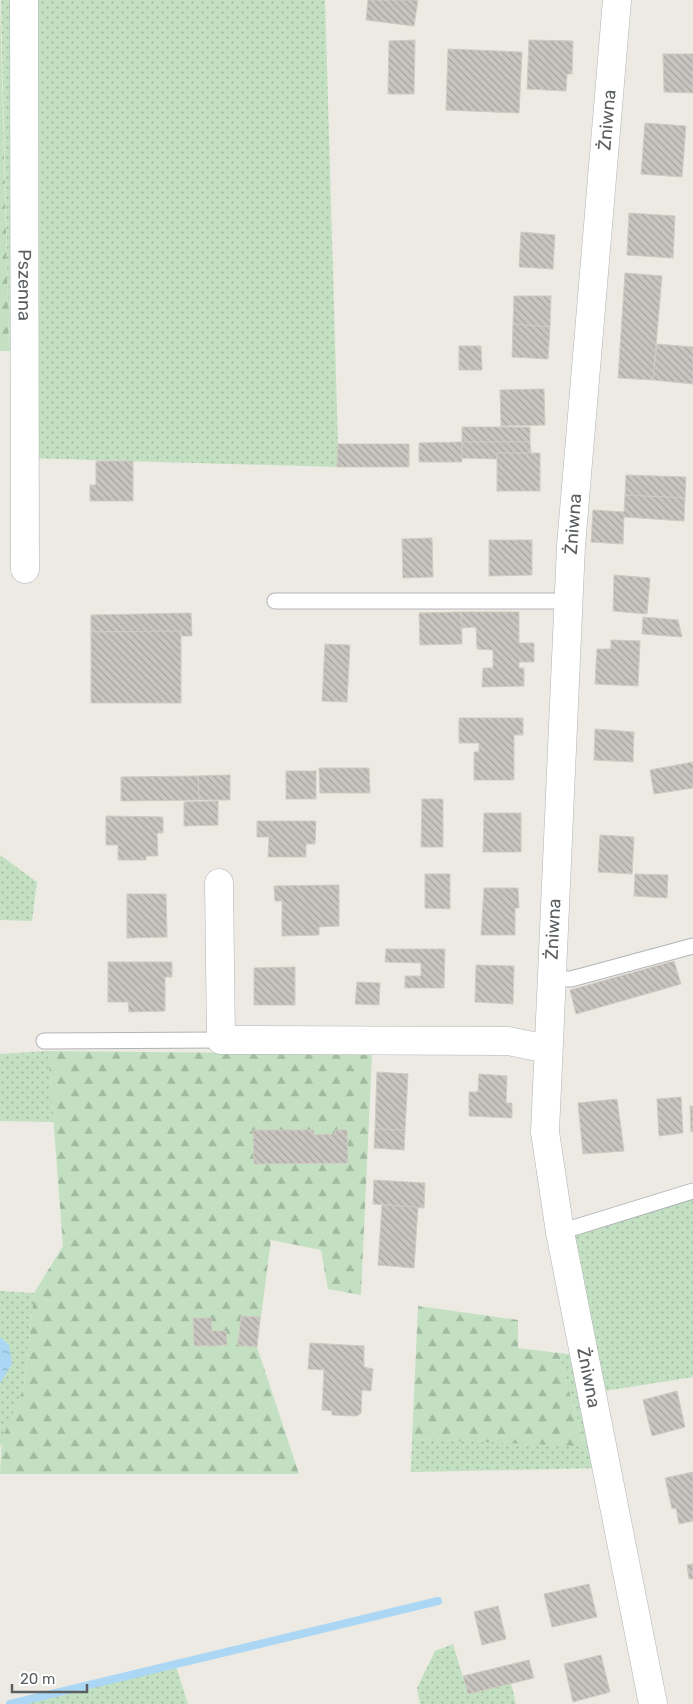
<svg xmlns="http://www.w3.org/2000/svg" width="693" height="1704" font-family="Rubik,sans-serif">
<defs>
<pattern id="grass-dots" width="8" height="8" patternUnits="userSpaceOnUse" patternTransform="scale(1.25)"><rect width="8" height="8" fill="#c3e1c2"/><path d="M2 2h.1M6 6h.1" fill="none" stroke="#a1baa1" stroke-width="1.8" stroke-linecap="round"/></pattern>
<pattern id="forest-firs" width="22" height="20" patternUnits="userSpaceOnUse" patternTransform="scale(1.25)"><rect width="22" height="20" fill="#c3e1c2"/><path d="M5 1l3.5 6h-7zM16 11l3.5 6h-7z" fill="#a1baa1"/></pattern>
<pattern id="water-ripples" width="26" height="14" patternUnits="userSpaceOnUse" patternTransform="scale(1.25)"><rect width="26" height="14" fill="#abd7f5"/><path d="M2 4q2-2 4 0t4 0M15 11q2-2 4 0t4 0" fill="none" stroke="#8eb2ca"/></pattern>
<pattern id="building-back-hatch" width="6" height="6" patternUnits="userSpaceOnUse" patternTransform="scale(1.25)"><rect width="6" height="6" fill="#c8c5c0"/><path d="M-1 5l2 2M0 0l6 6M5-1l2 2" fill="none" stroke="#a5a39f"/></pattern>
</defs>
<rect width="100%" height="100%" fill="#eceae3"/>
<g fill="url(#grass-dots)">
<polygon points="1,0 325,0 338,444 337,467 24,458 24,361 9,351"/>
<polygon points="0,855 37,882 32,921 0,920"/>
<polygon points="48,1051 54,1122 0,1121 0,1054"/>
<polygon points="693,1191 693,1377 592,1393 606,1468 411,1472 412,1439 584,1445 559,1353 584,1356 560,1232"/>
<polygon points="0,1291 34,1293 24,1387 0,1447"/>
<polygon points="453,1644 468,1694 511,1683 516,1704 420,1704 417,1688 435,1651"/>
<polygon points="175,1663 188,1704 10,1704"/>
</g>
<g fill="url(#forest-firs)">
<polygon points="0,0 9,351 0,351"/>
<polygon points="48,1051 372,1054 361,1295 328,1289 321,1250 271,1240 257,1347 299,1474 0,1474 2,1439 24,1387 34,1293 63,1246"/>
<polygon points="418,1306 518,1320 518,1348 559,1353 584,1446 412,1439"/>
</g>
<polygon fill="url(#water-ripples)" points="0,1337 9,1345 12,1364 0,1383"/>
<g fill="none" stroke-linecap="round" stroke-linejoin="round">
<polyline stroke="#abd7f5" stroke-width="8" points="10,1704 438,1601"/>
</g>
<g fill="url(#building-back-hatch)" stroke="#d0cbc2">
<polygon points="368,0 418,0 414,26 366,20"/>
<polygon points="415,40 414,94 388,94 389,41"/>
<polygon points="529,40 573,41 572,74 567,74 566,91 527,89"/>
<polygon points="448,49 522,52 519,113 446,110"/>
<polygon points="663,54 693,54 693,93 664,92"/>
<polygon points="645,123 686,126 682,177 641,174"/>
<polygon points="629,213 675,216 673,258 627,255"/>
<polygon points="521,232 555,235 553,269 519,267"/>
<polygon points="625,273 662,276 653,380 618,378"/>
<polygon points="514,296 551,296 550,327 513,324"/>
<polygon points="513,324 550,327 548,359 512,357"/>
<polygon points="657,344 693,347 693,384 653,380"/>
<polygon points="459,346 481,346 482,370 459,370"/>
<polygon points="544,389 545,425 501,426 500,390"/>
<rect x="462" y="427" width="68" height="15"/>
<polygon points="462,442 462,462 419,462 419,443"/>
<polygon points="462,442 530,442 531,453 497,453 497,459 462,458"/>
<polygon points="338,444 409,444 409,467 337,467"/>
<rect x="497" y="453" width="43" height="38"/>
<polygon points="96,461 133,461 133,501 90,501 90,485 96,485"/>
<polygon points="626,475 686,477 685,498 625,495"/>
<polygon points="625,495 685,498 684,521 624,517 623,544 591,542 593,510 624,512"/>
<polygon points="432,538 433,577 403,578 402,539"/>
<polygon points="489,540 532,540 532,575 489,576"/>
<polygon points="614,575 650,578 647,614 613,611"/>
<polygon points="461,612 519,612 519,643 534,643 534,662 519,662 519,668 524,668 524,686 482,687 483,668 493,668 493,650 477,649 476,627 461,628"/>
<polygon points="461,612 462,644 420,645 419,613"/>
<polygon points="191,613 192,636 182,636 181,631 91,632 91,615"/>
<polygon points="643,617 678,620 682,637 642,634"/>
<polygon points="181,631 181,703 91,703 91,632"/>
<polygon points="611,640 640,641 638,686 595,684 597,649 611,649"/>
<polygon points="325,644 350,645 347,702 322,701"/>
<polygon points="459,718 523,718 523,735 514,735 514,780 474,780 474,752 479,752 479,743 459,743"/>
<polygon points="595,729 634,732 633,762 594,760"/>
<polygon points="693,762 693,788 654,794 650,770"/>
<polygon points="319,768 369,768 370,793 320,793"/>
<rect x="286" y="771" width="30" height="28"/>
<polygon points="230,775 230,800 199,800 198,776"/>
<polygon points="198,776 199,800 121,801 121,777"/>
<polygon points="422,799 443,799 443,847 421,847"/>
<polygon points="218,801 218,825 184,826 184,802"/>
<polygon points="484,813 521,813 521,852 483,852"/>
<polygon points="106,816 163,817 163,833 157,833 158,856 146,856 146,860 118,860 118,845 106,845"/>
<polygon points="257,821 316,821 315,844 306,844 306,857 268,857 269,837 257,837"/>
<polygon points="600,835 634,837 632,874 598,872"/>
<polygon points="425,874 450,874 450,909 425,908"/>
<polygon points="635,874 668,875 667,898 634,896"/>
<polygon points="339,885 339,926 319,927 319,935 282,936 282,901 275,901 274,886"/>
<polygon points="484,888 518,888 519,908 515,908 515,935 481,935"/>
<polygon points="127,894 166,894 167,937 127,938"/>
<polygon points="386,949 445,949 444,988 405,988 405,976 421,976 421,963 385,962"/>
<polygon points="674,961 681,984 576,1014 570,990"/>
<polygon points="108,962 172,962 172,977 165,977 165,1011 129,1012 128,1002 108,1002"/>
<polygon points="476,965 514,966 513,1004 475,1002"/>
<polygon points="295,967 295,1005 254,1005 254,968"/>
<polygon points="357,982 380,983 379,1005 355,1004"/>
<polygon points="377,1072 408,1074 405,1130 375,1129"/>
<polygon points="479,1074 507,1076 506,1103 512,1103 512,1118 469,1116 469,1092 478,1092"/>
<polygon points="681,1097 683,1133 659,1136 657,1099"/>
<polygon points="617,1099 624,1151 583,1154 578,1103"/>
<polygon points="690,1106 693,1106 693,1132 691,1132"/>
<polygon points="375,1129 405,1130 404,1150 374,1148"/>
<polygon points="253,1130 314,1130 314,1135 335,1134 335,1130 347,1130 348,1163 254,1164"/>
<polygon points="374,1180 425,1183 424,1208 373,1204"/>
<polygon points="382,1205 418,1207 414,1268 378,1265"/>
<polygon points="241,1316 260,1317 257,1347 238,1345"/>
<polygon points="193,1318 211,1318 212,1331 226,1331 227,1345 194,1346"/>
<polygon points="310,1343 364,1346 364,1367 373,1369 371,1391 362,1390 361,1413 357,1416 332,1415 332,1411 322,1410 324,1370 308,1369"/>
<polygon points="677,1391 685,1427 652,1436 643,1400"/>
<polygon points="693,1472 693,1521 679,1524 676,1508 672,1509 665,1478"/>
<polygon points="693,1564 693,1579 689,1579 687,1565"/>
<polygon points="589,1584 597,1617 552,1627 544,1594"/>
<polygon points="498,1606 506,1639 482,1645 474,1612"/>
<polygon points="601,1655 610,1692 573,1702 564,1664"/>
<polygon points="529,1660 534,1678 468,1694 463,1676"/>
</g>
<g fill="none" stroke-linecap="round" stroke-linejoin="round">
<g stroke="#b1b4b7" stroke-width="17">
<g id="lane">
<polyline points="275,601 569,601"/>
<polyline points="551,979 571,979 693,946"/>
<polyline points="44,1041 221,1040"/>
<polyline points="560,1232 693,1191"/>
</g>
</g>
<g stroke="#b1b4b7" stroke-width="29">
<g id="street">
<path id="s1" d="M 24,0 L 25,569"/>
<path id="s2" d="M 617,0 L 571,546 L 545,1132 L 560,1232 L 653,1704"/>
<polyline points="219,883 221,1040 508,1041 548,1049"/>
</g>
</g>
<use href="#lane" stroke="#fff" stroke-width="15"/>
<use href="#street" stroke="#fff" stroke-width="28"/>
</g>
<g text-anchor="middle" dominant-baseline="central" stroke-width="4" stroke-linejoin="round" paint-order="stroke">
<g font-size="18" fill="#5b5f62" stroke="#fff">
<text transform="translate(607 120) rotate(-85)">Żniwna</text>
<text stroke="none"><textPath href="#s1" startOffset="285">Pszenna</textPath></text>
<text transform="translate(573 524) rotate(-86)">Żniwna</text>
<text transform="translate(553 929) rotate(-87)">Żniwna</text>
<text stroke="none"><textPath href="#s2" startOffset="1384">Żniwna</textPath></text>
</g>
</g>
<path d="M12 1684v8h75v-8" fill="none" stroke="#5b5f62" stroke-width="2.5"/>
<text x="20" y="1684" font-size="15" fill="#5b5f62" stroke="#ffffff" stroke-width="4" paint-order="stroke">20 m</text>
</svg>
